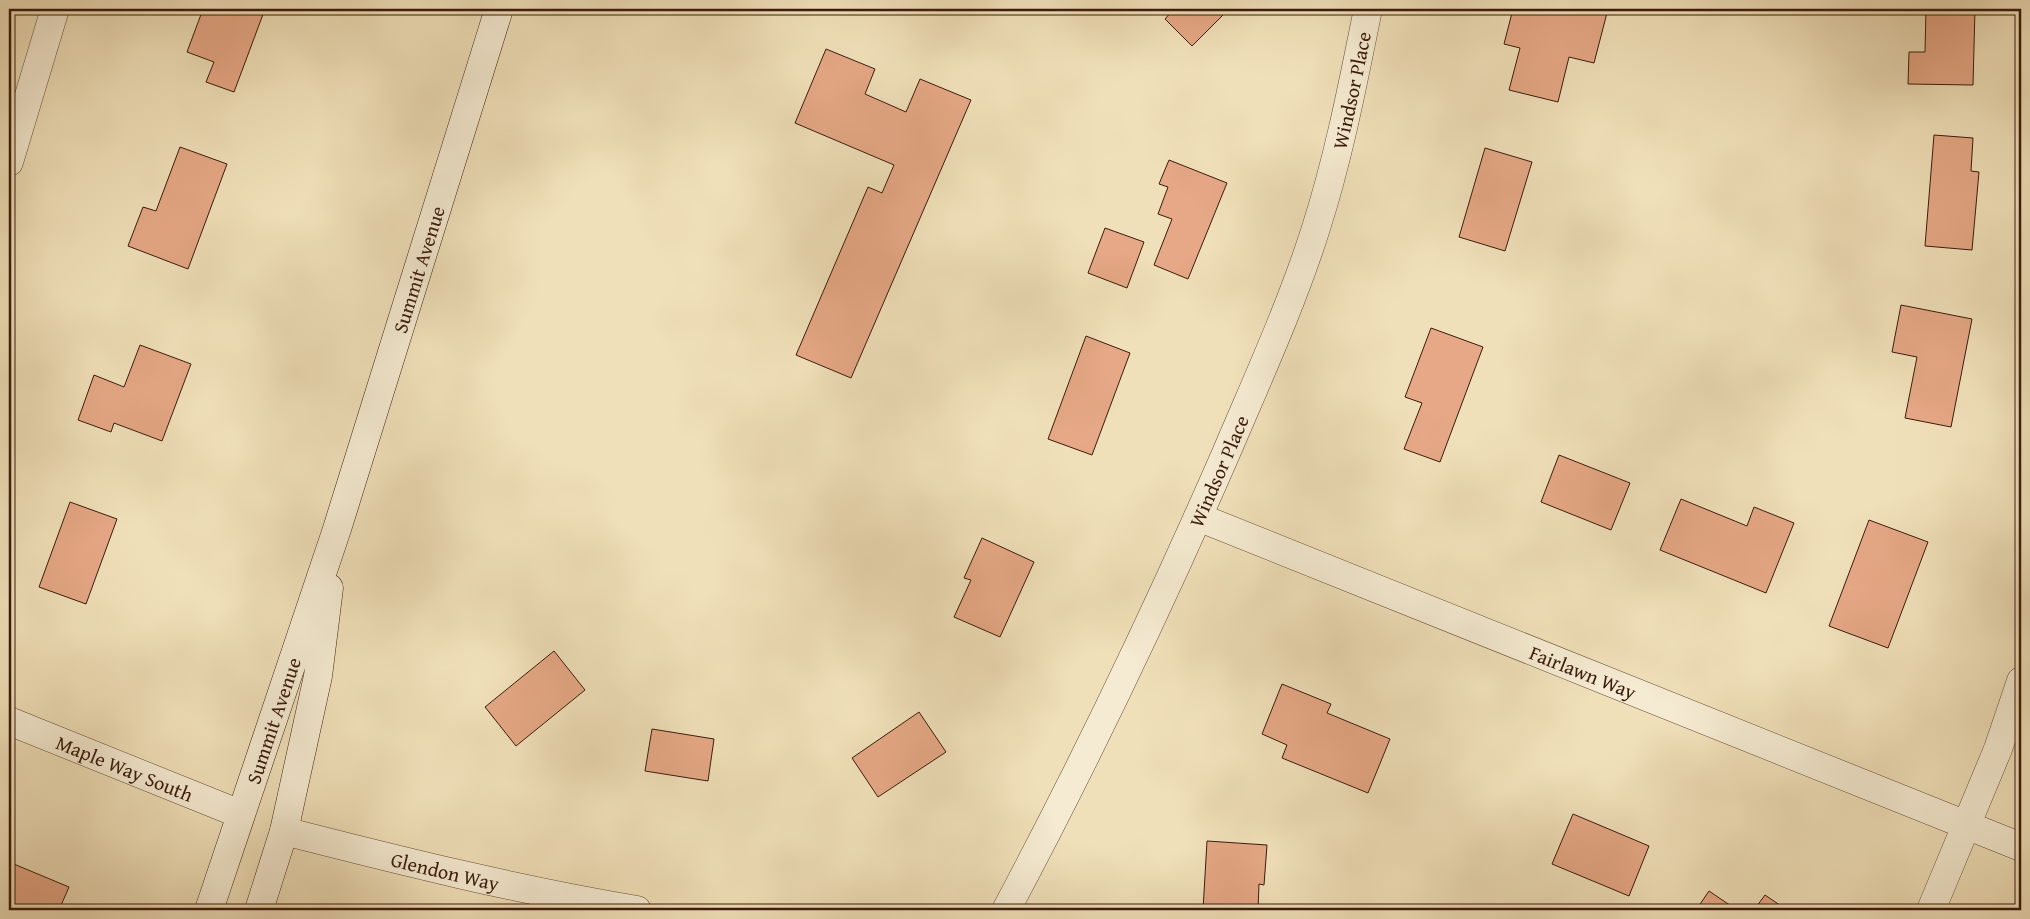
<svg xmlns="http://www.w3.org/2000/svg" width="2030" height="919" font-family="'Gentium Book Plus',serif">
<rect width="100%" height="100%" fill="#f0e0b9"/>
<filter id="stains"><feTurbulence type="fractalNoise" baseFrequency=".004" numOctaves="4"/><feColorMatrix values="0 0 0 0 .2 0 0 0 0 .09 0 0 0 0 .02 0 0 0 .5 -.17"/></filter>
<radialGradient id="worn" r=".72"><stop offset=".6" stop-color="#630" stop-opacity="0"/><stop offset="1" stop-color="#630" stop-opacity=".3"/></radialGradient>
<g fill="#e6a886" stroke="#3a1b0d">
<polygon points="203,9 265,9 234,92 206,82 214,62 187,52"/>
<polygon points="1172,9 1229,9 1192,46 1165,19 1173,10"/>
<polygon points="1513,9 1608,9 1594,63 1569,57 1558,102 1509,90 1520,48 1504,44"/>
<polygon points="1926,9 1975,9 1973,85 1908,84 1909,52 1925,52"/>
<polygon points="826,49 875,69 865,94 906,112 920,79 971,100 851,378 796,355 868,187 882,193 894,165 795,123"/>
<polygon points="1934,135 1973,138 1971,171 1979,172 1972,250 1925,246"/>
<polygon points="180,147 227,164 188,269 128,246 143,207 156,211"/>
<polygon points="1485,148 1532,162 1505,251 1459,237"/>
<polygon points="1169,160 1227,183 1188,279 1154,265 1172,219 1158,214 1168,187 1159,184"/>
<polygon points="1105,228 1144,242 1127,288 1088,273"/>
<polygon points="1901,305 1972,319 1951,427 1905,418 1917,357 1892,352"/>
<polygon points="1431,328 1483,347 1440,462 1404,449 1422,403 1405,397"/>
<polygon points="1086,336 1130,353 1092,455 1048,439"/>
<polygon points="140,345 191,364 162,441 114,423 111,432 78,420 94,375 124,387"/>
<polygon points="1559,455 1630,483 1611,530 1541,502"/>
<polygon points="1681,499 1747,526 1754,507 1794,523 1766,593 1660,550"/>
<polygon points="70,502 117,519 86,604 39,587"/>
<polygon points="1869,520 1928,542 1888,648 1829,626"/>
<polygon points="982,538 1034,562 1000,637 954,617 971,580 964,578"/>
<polygon points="554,651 585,690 516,746 485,707"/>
<polygon points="1282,684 1331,704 1327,713 1390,739 1368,793 1282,758 1287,745 1262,734"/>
<polygon points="919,712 946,752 878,797 852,758"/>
<polygon points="652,729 714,739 708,781 645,771"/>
<polygon points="1573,814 1649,846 1629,896 1552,864"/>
<polygon points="1207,841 1267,845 1264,885 1259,884 1258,910 1203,910"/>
<polygon points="9,862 69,887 59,910 9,910"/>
<polygon points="1709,891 1737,910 1696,910"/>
<polygon points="1765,895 1787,910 1754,910"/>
</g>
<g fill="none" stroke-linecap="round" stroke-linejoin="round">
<g stroke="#684c38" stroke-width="29">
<g id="street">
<polyline points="9,162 55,9"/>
<path id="s1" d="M 1198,517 C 1472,628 1747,736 2021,847"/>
<path id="s2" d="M 9,721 L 240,814"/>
<path id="s3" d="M 284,831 C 401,861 518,890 637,910"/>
<path id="s4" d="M 1006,910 C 1086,760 1159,607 1227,451 C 1258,378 1292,304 1316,228 C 1339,156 1353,83 1368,9"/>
<polyline points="1931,910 1998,749 2021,681"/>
</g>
</g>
<g stroke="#3a1b0d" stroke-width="29">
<g id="secondary">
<path id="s5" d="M 209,910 L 337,529 L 499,9"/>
<polyline points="259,910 284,831 318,676 329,588"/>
</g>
</g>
<use href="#street" stroke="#f5ebd2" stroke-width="28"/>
<use href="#secondary" stroke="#f5ebd2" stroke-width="28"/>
</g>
<g text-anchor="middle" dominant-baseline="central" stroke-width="5" stroke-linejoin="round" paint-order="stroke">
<g font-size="20" fill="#3a1b0d" stroke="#f5ebd2">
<text stroke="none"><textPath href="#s4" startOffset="892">Windsor Place</textPath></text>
<text stroke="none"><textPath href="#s5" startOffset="674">Summit Avenue</textPath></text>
<text stroke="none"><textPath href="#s4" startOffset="488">Windsor Place</textPath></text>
<text stroke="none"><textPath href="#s1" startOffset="415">Fairlawn Way</textPath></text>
<text stroke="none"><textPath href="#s5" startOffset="200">Summit Avenue</textPath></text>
<text stroke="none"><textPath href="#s2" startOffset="125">Maple Way South</textPath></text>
<text stroke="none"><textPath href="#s3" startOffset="166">Glendon Way</textPath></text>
</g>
</g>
<rect width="2030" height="919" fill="none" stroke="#f0e0b9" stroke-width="30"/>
<rect x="10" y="10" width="2010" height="899" fill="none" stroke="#3a1b0d" stroke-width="2.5"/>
<rect x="15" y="15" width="2000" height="889" fill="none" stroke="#3a1b0d"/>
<rect width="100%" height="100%" filter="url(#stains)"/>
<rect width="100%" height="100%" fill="url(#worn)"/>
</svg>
